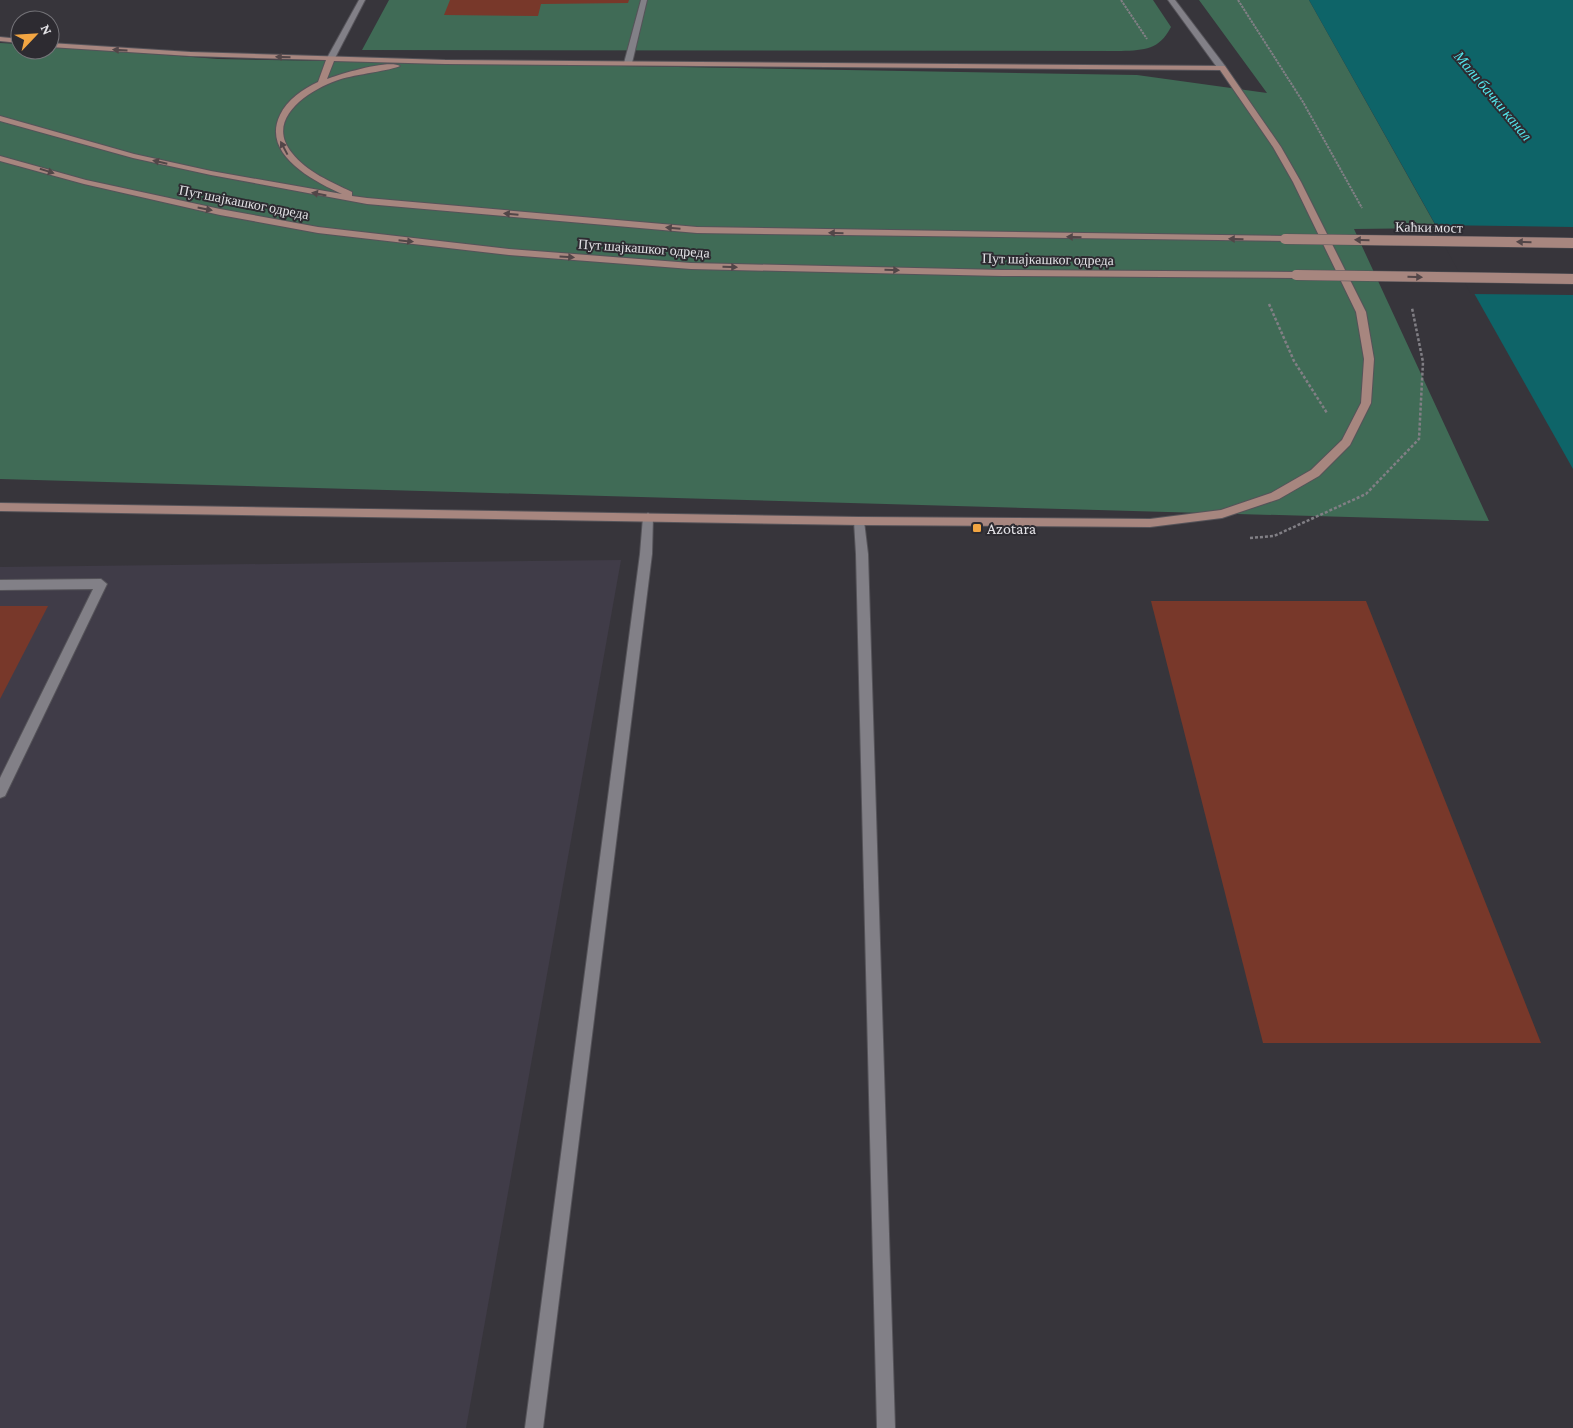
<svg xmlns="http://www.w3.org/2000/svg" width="1573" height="1428" font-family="'Crimson Pro',serif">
<rect width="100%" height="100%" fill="#37353b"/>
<polygon fill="#403c48" points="621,560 466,1428 0,1428 0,567"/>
<g fill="#406b56">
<path d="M 389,0 L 1153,0 L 1171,27 C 1159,50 1145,50 1121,51 L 362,50 Z"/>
<polygon points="1199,0 1309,0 1437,228 1354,229 1489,521 0,479 0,43 20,44 20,50 50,50 50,46 218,59 1137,75 1267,93"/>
</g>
<polygon fill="#0e6468" points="1309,0 1573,0 1573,469"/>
<polygon fill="#37353b" points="1433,225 1573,227 1573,295 1471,294"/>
<g fill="#78382a">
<polygon points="450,0 629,0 628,3 541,4 538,16 444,15"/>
<polygon points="1151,601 1366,601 1541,1043 1263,1043"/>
<polygon points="0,606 48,606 0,699"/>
</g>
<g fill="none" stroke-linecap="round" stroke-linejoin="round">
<g stroke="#555359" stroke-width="2">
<g id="lane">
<polygon points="641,0 647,0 632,63 628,65 624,63"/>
<polygon points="648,513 653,517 652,554 543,1428 525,1428 640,554 643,517"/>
<polygon points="859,517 864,521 868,554 895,1428 877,1428 856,554 854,521"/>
<polygon points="101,579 107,584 5,796 0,798 0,778 93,589 0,590 0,580"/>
</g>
</g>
<g stroke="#555359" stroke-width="2">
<g id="street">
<polygon points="359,0 365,0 335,58 328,60 327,58"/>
<polygon points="1168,0 1175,0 1225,66 1225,70 1219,70"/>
</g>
</g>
<g stroke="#555359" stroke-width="2">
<g id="secondary">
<polygon points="0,37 20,39 20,43 0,41"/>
<path d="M 50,43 L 190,52 L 445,60 L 1225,66 L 1281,147 L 1301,182 L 1366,312 L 1374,359 L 1371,403 L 1350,445 L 1319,476 L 1279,499 L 1222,518 L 1150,527 L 859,525 L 0,511 L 0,503 L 859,517 L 1150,519 L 1221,510 L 1271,493 L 1311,470 L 1342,440 L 1361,403 L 1364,359 L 1356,312 L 1293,182 L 1273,147 L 1220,70 L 445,64 L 334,61 L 327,79 C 340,74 389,59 400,66 C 393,70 353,75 341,79 C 312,88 263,118 292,153 C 307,172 331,182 352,192 L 352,196 L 367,198 L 697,227 L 1285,236 L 1289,239 L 1288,241 L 697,233 L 367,204 L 211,175 L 133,158 L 0,121 L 0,116 L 134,154 L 211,171 L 342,194 C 313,181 261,154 280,115 C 287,100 303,89 318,82 L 326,60 L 190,56 L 50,47 Z"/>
<polygon points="0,156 86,180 220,209 318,227 509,249 691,263 1002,270 1296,272 1301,275 1296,278 1002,276 691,269 509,255 318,233 220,215 84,184 0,161"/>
</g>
</g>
<g stroke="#817f85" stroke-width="2" stroke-dasharray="2.5 1" stroke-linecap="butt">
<polyline points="1121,0 1147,39"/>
<polyline points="1238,0 1303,102 1362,208"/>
</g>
<g stroke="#817f85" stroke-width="2.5" stroke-dasharray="3 2" stroke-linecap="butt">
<polyline points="1269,304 1294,361 1327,413"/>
<polyline points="1250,538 1274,536 1366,494 1419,439 1423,362 1412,308"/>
</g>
<use href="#lane" fill="#828087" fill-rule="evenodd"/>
<use href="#street" fill="#828087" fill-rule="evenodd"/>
<use href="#secondary" fill="#a7867f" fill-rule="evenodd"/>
<g stroke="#555359" stroke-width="8" stroke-linecap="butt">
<polyline id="secondary-bridge-far1" points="1285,239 1313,239"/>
</g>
<g stroke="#555359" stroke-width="11" stroke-linecap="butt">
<g id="secondary-bridge">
<polyline points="1285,239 1573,243"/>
<polyline points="1296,275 1573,279"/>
</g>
</g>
<use href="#secondary-bridge-far1" stroke="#a7867f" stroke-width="8"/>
<use href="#secondary-bridge" stroke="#a7867f" stroke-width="10"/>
</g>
<defs><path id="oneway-solid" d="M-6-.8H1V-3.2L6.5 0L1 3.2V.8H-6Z" transform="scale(1.25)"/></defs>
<g fill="#524648">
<use href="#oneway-solid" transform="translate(120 50) rotate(-177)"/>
<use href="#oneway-solid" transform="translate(283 57) rotate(-178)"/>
<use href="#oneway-solid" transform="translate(284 148) rotate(-118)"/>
<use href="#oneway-solid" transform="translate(160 162) rotate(-167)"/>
<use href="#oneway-solid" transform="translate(47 171) rotate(17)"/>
<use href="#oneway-solid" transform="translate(319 194) rotate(-169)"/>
<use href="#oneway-solid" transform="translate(205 209) rotate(11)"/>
<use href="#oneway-solid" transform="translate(511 214) rotate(-175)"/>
<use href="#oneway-solid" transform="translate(673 228) rotate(-175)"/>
<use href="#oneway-solid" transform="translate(836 233) rotate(-179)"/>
<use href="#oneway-solid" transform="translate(1074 237) rotate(-179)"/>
<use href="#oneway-solid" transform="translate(1236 239) rotate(-179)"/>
<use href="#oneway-solid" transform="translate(1362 240) rotate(-179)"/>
<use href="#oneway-solid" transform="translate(406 241) rotate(6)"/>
<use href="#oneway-solid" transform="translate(1524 242) rotate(-179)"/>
<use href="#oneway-solid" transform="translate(567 257) rotate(4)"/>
<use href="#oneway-solid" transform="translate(730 267) rotate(1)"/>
<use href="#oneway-solid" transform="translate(892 270) rotate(1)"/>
<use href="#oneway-solid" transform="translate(1415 277) rotate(1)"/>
</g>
<rect fill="#f2a542" stroke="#2d2b31" stroke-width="2" x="972" y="523" width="10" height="10" rx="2.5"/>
<g text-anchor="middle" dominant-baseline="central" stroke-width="4" stroke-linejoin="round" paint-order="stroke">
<g font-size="14" fill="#e2e1e5" stroke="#2d2b31">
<text transform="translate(244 202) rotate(11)">Пут шајкашког одреда</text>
<text transform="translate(1429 227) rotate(1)">Каћки мост</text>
<text transform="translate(644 248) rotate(4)">Пут шајкашког одреда</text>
<text transform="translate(1048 259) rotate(1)">Пут шајкашког одреда</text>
</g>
<g font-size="15" font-style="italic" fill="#53e6ec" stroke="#2d2b31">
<text transform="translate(1493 96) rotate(50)">Мали бачки канал</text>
</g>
<g font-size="16" fill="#e2e1e5" stroke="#2d2b31" text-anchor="start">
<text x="987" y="528">Azotara</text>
</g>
</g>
<g transform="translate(35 35) rotate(65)"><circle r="24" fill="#2d2b31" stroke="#757479"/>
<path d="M0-4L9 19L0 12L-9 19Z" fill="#f2a542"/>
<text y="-8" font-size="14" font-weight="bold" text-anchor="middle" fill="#e2e1e5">N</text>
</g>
</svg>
